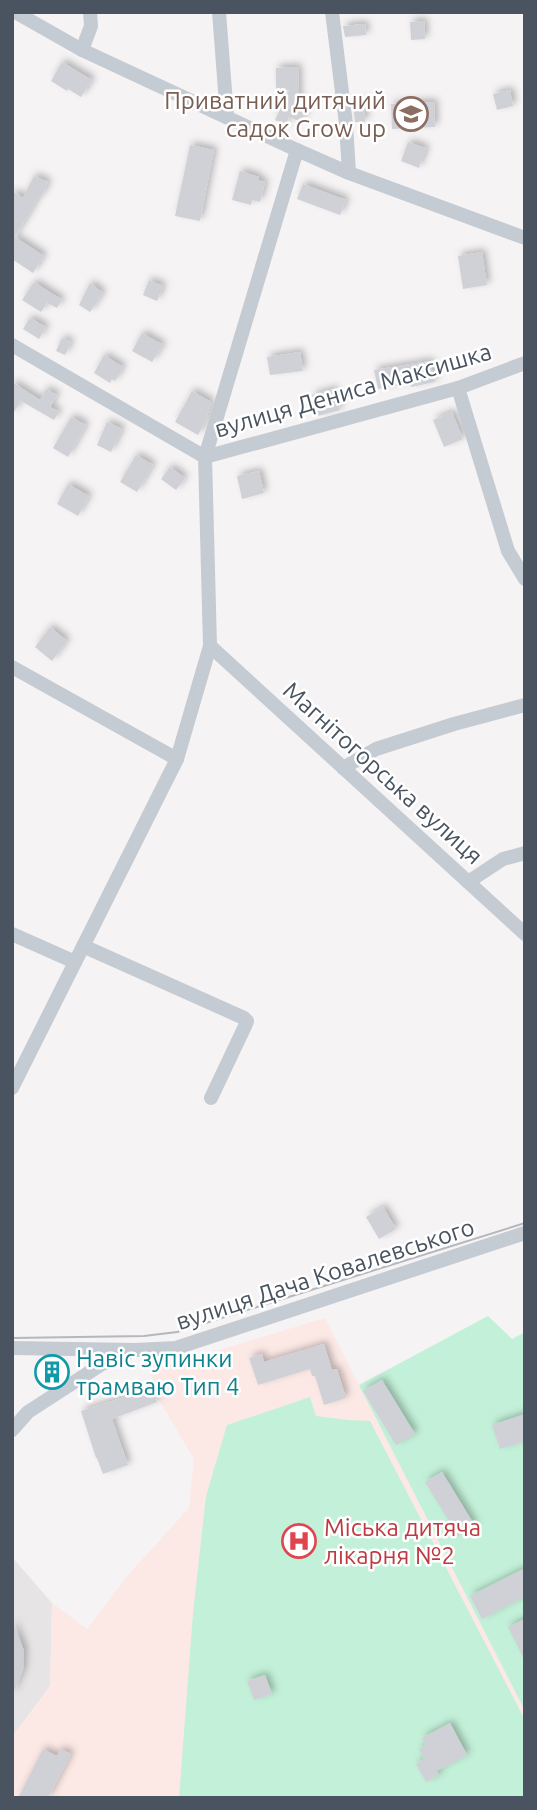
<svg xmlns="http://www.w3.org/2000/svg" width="537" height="1810" font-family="Ubuntu,sans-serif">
<defs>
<filter id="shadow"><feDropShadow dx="3.5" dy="-3.5" stdDeviation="3.5" flood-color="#0004"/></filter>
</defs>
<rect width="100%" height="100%" fill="#f5f3f3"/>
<polygon fill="#e6e4e5" points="12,1557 52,1603 50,1686 12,1737"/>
<polygon fill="#fce9e6" points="325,1318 525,1711 525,1798 12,1798 12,1737 50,1686 52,1603 87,1629 129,1574 189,1508 194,1459 152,1388 155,1383 150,1371"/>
<g fill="#c3f0d8">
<polygon points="488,1316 512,1339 525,1332 525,1711 359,1385"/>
<polygon points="310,1397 316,1416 349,1420 370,1421 525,1720 525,1798 179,1798 193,1613 206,1496 227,1425"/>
</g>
<g fill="#cfd1d7" filter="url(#shadow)">
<polygon points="424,21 425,39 411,40 410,22"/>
<polygon points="365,24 366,35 345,37 343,26"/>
<polygon points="62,62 92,80 81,97 68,89 67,91 51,81"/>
<polygon points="298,67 299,102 308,106 301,122 289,117 286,125 275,120 289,90 276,90 276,68"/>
<polygon points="510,90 513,106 497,110 493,94"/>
<polygon points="364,102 365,122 355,122 353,103"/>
<polygon points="434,102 435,127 392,129 391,104"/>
<polygon points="408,142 426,148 419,168 401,161"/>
<polygon points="190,145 214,150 200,221 175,216"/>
<polygon points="240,171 259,177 258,180 265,182 260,202 252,200 251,205 232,200"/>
<polygon points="34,176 48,182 42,196 40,195 15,237 44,256 33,273 12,259 12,191 23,198"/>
<polygon points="303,184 346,200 340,215 297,199"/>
<polygon points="482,252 487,285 463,289 458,256"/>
<polygon points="149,280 163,286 157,301 143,295"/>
<polygon points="34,282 62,300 57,308 47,303 41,312 22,300"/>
<polygon points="90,283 103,293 90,312 79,305"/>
<polygon points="30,318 46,327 39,339 23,329"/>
<polygon points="142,333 163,345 152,362 132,351"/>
<polygon points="62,338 71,342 65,355 56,351"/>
<polygon points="300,352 303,371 270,375 267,357"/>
<polygon points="104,355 123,367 115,381 112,379 110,383 94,373"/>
<polygon points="430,361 435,382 411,387 410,384 378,389 374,370"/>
<polygon points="12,382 40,400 46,389 57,395 50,407 59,412 54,420 21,401 12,415"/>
<polygon points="334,389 340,410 318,416 312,395"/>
<polygon points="192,391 211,402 206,420 198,435 175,422"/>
<polygon points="452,412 463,439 444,447 433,420"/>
<polygon points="71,417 86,425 68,457 53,448"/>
<polygon points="107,422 122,429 111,452 97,445"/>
<polygon points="136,455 153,465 137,492 120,482"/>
<polygon points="170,467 185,478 176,490 161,479"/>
<polygon points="259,471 264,493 242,499 237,476"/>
<polygon points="68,484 89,496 78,516 57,504"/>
<polygon points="50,627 67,641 52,661 35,647"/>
<polygon points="383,1207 396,1229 379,1239 366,1217"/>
<polygon points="324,1344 332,1370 337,1369 346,1398 324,1405 315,1376 312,1376 310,1369 258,1385 249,1358 262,1354 264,1362"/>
<polygon points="44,1366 60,1367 60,1378 44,1377"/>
<polygon points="382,1380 415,1434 396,1445 363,1391"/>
<polygon points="152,1388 157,1402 112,1419 128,1465 103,1474 97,1458 96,1458 81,1411"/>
<polygon points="525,1414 525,1441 500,1449 492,1425"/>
<polygon points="442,1472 475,1526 458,1536 425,1482"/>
<polygon points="525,1568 525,1596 482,1619 470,1596"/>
<polygon points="525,1619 525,1661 508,1627"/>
<polygon points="13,1622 24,1651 23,1670 12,1696"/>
<polygon points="265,1675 272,1694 254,1700 247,1681"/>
<polygon points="450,1723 467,1755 437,1771 439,1775 426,1782 416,1764 424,1759 419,1749 426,1745 422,1738"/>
<polygon points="43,1749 57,1756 61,1749 71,1754 48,1798 18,1798"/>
</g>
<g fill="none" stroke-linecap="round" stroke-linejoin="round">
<g stroke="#c4cbd3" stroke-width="14">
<polyline points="15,12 82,50 297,150 349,173 525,238"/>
<polyline points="219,12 227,117"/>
<polyline points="332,12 346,124 349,173"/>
<polyline points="82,50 91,26 90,12"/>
<polyline points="12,345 205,457 458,388 525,363"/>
<polyline points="458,388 508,551 525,579"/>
<polyline points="210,646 525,934"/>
<polyline points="12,667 177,759"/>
<polyline points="343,768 376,749 454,724 525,705"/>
<polyline points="468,882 503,859 525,853"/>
<polyline points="12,934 75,962"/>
<polyline points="83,946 244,1018 247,1021 246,1024 211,1098"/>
<polyline points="12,1088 177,759 210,646 205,457 297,150"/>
<polyline points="12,1348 135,1350 176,1348 525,1233"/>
<polyline points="12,1430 28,1412 102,1364 129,1352"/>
</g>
<polyline stroke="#b5b7bd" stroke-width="2" points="12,1338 144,1336 177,1332 525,1223"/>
</g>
<defs>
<g id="school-ring" transform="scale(1.75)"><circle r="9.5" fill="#fff" stroke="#8d6e63" stroke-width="1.5"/><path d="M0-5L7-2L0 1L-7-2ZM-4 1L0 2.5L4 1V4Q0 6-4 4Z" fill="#8d6e63"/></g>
<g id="building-ring" transform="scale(1.75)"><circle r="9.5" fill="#fff" stroke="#0f9aa8" stroke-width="1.5"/><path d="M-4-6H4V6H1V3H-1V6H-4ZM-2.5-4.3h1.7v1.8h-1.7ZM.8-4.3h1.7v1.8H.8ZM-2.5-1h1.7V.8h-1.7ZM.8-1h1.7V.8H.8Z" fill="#0f9aa8"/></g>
<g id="hospital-ring" transform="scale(1.75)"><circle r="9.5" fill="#fff" stroke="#e0444e" stroke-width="1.5"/><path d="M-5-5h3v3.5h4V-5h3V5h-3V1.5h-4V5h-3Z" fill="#e0444e"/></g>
</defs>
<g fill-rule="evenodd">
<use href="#school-ring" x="411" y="114"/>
<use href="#building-ring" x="52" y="1372"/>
<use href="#hospital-ring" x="299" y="1541"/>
</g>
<g text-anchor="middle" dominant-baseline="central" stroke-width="5" stroke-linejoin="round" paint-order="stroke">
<g font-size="24" fill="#785e54" stroke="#fff" text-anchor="end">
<text x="386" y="100">Приватний дитячий<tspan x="386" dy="28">садок Grow up</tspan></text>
</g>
<g font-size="24" fill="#4a5460" stroke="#fff">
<text transform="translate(353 390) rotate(-16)">вулиця Дениса Максишка</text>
<text transform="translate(383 773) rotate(42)">Магнітогорська вулиця</text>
<text transform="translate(325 1274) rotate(-18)">вулиця Дача Ковалевського</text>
</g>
<g font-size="24" fill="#0d838f" stroke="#fff" text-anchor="start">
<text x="76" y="1358">Навіс зупинки<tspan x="76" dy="28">трамваю Тип 4</tspan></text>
</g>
<g font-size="24" fill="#be3a42" stroke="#fff" text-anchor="start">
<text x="324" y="1527">Міська дитяча<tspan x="324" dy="28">лікарня №2</tspan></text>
</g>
</g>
<rect width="537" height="1810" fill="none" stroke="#4a5460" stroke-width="28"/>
</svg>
